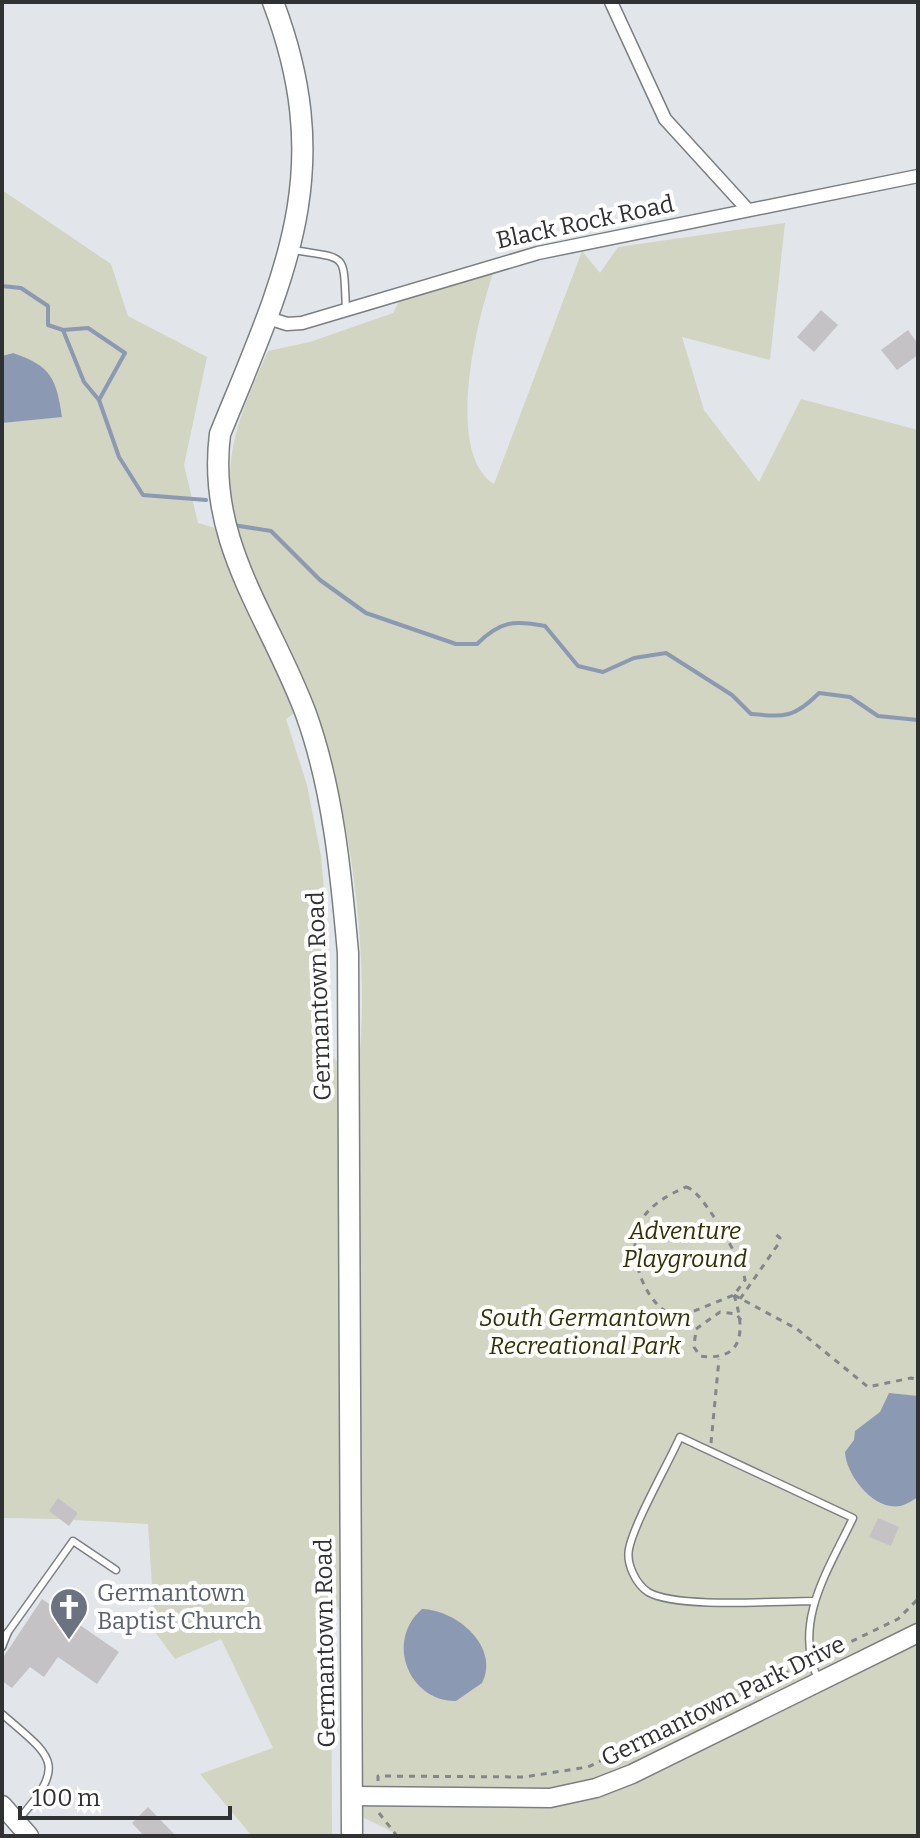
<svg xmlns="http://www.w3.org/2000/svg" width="920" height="1838" font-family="Bitter,serif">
<rect width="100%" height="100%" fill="#e2e6ea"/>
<path fill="#d2d5c1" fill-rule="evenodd" d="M 2,190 L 111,264 L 128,316 L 207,357 L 184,465 L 198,523 L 233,533 C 223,453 236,423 268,351 L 310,342 L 393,313 L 403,293 L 495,268 C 478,314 443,452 494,484 L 582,251 L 600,273 L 618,247 L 785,223 L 770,360 L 682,337 L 704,410 L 759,482 L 801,399 L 918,430 L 918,1836 L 401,1836 L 360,1816 L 344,1617 L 331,1599 L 332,1836 L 252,1836 L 200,1774 L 273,1748 L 221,1639 L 175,1659 L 155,1632 L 148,1524 L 73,1520 L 78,1513 L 59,1499 L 59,1519 L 2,1518 L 2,423 L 62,416 L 13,353 L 2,356 ZM 292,654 C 348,771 375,959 356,1087 L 327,1048 L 329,948 L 321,856 L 307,785 L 286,719 L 310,702 L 287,659 Z"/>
<g fill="#8c99b3">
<path d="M 13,353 C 52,366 56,379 62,417 L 2,423 L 2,356 Z"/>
<path d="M 889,1393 L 918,1396 L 918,1497 C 913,1500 906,1505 900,1506 C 874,1511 846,1475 845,1452 L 854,1440 L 855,1431 L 880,1412 Z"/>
<path d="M 422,1609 C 457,1610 500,1647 482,1683 L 456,1701 C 410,1702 384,1642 422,1609 Z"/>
</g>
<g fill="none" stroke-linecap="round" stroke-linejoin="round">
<g stroke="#8c99b3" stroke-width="4">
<polyline points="2,286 21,288 48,306 48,325 63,330 88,328 125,353 99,400 119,457 143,495 206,500"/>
<polyline points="63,330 84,382 99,400"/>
<path d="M 233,525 L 271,531 L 320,580 L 366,613 L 456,644 L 477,644 C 500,621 514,620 545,626 L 578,666 L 603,672 L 634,658 L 666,653 L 732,695 L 751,714 C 785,717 794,718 819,693 L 850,697 L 878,716 L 918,720"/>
</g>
</g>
<g fill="#c5c2c6">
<polygon points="821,310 838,325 814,352 797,337"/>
<polygon points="908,330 918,344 918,355 897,370 881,350"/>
<polygon points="58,1498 78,1513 69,1526 49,1511"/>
<polygon points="878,1518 899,1527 891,1546 869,1537"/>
<polygon points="42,1599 119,1652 97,1684 58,1657 44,1677 30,1667 12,1688 2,1681 2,1659"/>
<polygon points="148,1807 176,1836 144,1836 132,1823"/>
</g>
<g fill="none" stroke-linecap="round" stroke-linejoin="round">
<g stroke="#7b7f82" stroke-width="9">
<g id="lane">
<path d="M 293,250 C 349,259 343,252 346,309"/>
<path d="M 813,1601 C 777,1601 677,1609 648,1592 C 636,1584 626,1564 629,1549 C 634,1523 668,1464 680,1437 L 853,1518 C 829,1569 792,1622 818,1679"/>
<polyline points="8,1632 73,1541 116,1570"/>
<polyline points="2,1639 8,1632 2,1647"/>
<path d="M 2,1714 C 53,1758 68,1763 18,1820"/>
</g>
</g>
<g stroke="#7b7f82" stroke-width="15">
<g id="street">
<polyline points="611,2 665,119 748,210"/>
<polyline points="268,318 287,324 302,323 538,253 918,176"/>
</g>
</g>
<g stroke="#7b7f82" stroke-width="21">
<g id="secondary">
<polyline points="352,1796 550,1798 596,1788 632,1774 918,1633"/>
<polyline points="2,1805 29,1836"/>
</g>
</g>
<g stroke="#7b7f82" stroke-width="23">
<path id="primary" d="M 273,2 C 338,173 284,277 220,434 C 206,543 270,617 306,714 C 333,789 341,874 348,953 L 352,1836"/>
</g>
<g stroke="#848789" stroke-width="3" stroke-dasharray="6 6" stroke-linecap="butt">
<path d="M 686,1187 C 702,1189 743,1263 745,1280 L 734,1295 L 679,1317 C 647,1311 627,1257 638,1227 C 645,1208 667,1195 686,1187 Z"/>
<polyline points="734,1295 797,1329 868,1387 911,1378 918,1380"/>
<path d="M 734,1295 C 745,1329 745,1362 700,1356 L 694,1347 L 696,1329 L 720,1312 L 736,1314 L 741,1320"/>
<polyline points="740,1299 779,1243 780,1238 773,1232"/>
<polyline points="711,1443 719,1359"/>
<polyline points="819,1657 898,1619 918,1599"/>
<polyline points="378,1781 378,1776 524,1777 588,1767 805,1664"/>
<polyline points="379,1813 397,1836"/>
</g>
<use href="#lane" stroke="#fff" stroke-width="6"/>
<use href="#street" stroke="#fff" stroke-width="12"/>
<use href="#secondary" stroke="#fff" stroke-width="18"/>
<use href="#primary" stroke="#fff" stroke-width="20"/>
</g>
<defs>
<g id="church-pin" transform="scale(2)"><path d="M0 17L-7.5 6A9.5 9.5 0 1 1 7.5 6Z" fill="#6b7280" stroke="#fff"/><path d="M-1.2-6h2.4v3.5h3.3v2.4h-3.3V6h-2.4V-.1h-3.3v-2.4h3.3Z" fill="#fff"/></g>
</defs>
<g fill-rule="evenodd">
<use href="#church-pin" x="69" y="1607"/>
</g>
<g text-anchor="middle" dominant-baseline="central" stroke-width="8" stroke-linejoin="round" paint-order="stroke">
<g font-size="24" fill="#2f3132" stroke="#fff">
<text transform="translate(585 222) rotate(-12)">Black Rock Road</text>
<text transform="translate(319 996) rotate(-92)">Germantown Road</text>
<text transform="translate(325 1643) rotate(-91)">Germantown Road</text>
<text transform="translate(723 1701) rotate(-26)">Germantown Park Drive</text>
</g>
<g font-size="24" font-style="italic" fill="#303300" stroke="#fff">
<text x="685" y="1231">Adventure<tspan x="685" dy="28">Playground</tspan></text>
<text x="585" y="1318">South Germantown<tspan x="585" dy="28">Recreational Park</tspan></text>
</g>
<g font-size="24" fill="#5b616d" stroke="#fff" text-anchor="start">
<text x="97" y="1593">Germantown<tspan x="97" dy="28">Baptist Church</tspan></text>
</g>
</g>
<rect width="920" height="1838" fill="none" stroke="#2f3132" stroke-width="8"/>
<path d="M20 1806v12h210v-12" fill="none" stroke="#2f3132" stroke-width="4"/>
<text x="32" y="1806" font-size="24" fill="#2f3132" stroke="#ffffff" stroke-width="6" paint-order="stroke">100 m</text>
</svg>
